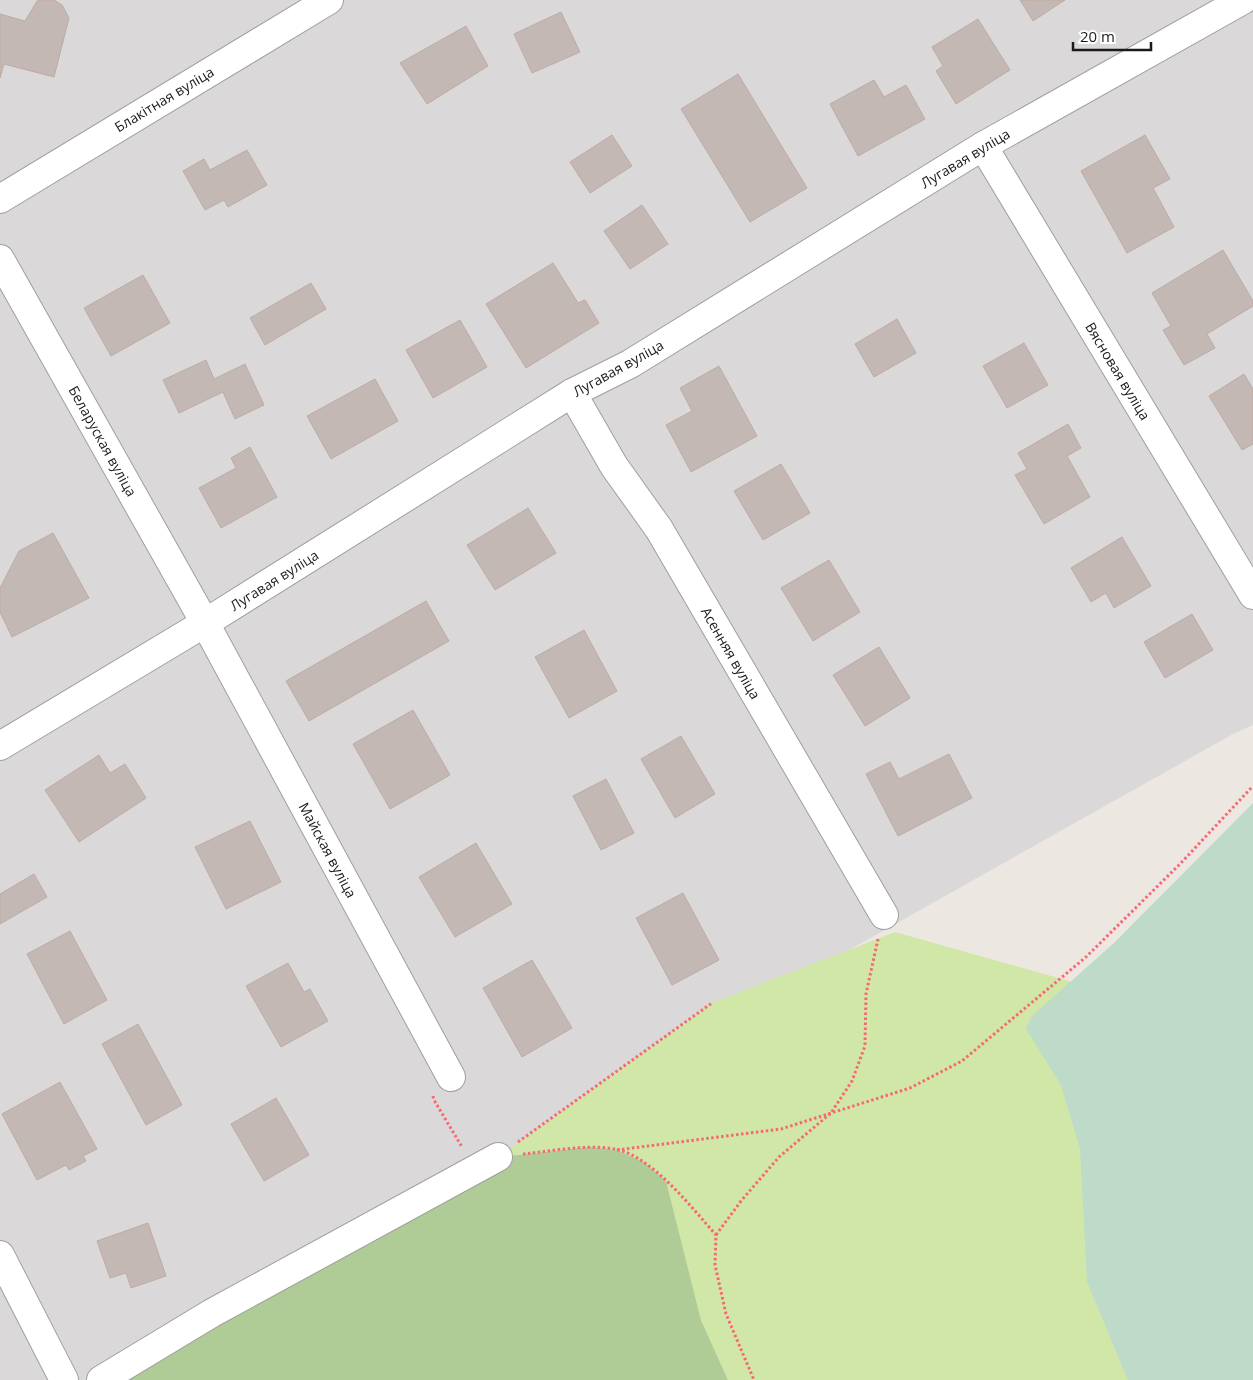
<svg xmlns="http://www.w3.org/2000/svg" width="1253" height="1380" font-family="'Open Sans',sans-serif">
<rect width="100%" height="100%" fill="#ede7e1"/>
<polygon fill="#dad8d9" points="0,0 1253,0 1253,725 1233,734 776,991 135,1380 0,1380"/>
<polygon fill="#d1e7a7" points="895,932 1239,1029 1253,1380 728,1380 701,1320 666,1181 644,1162 617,1150 590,1147 498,1157 712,1003"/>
<polygon fill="#afcc96" points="590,1147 617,1150 644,1162 666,1181 701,1320 728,1380 113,1380 498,1157"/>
<polygon fill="#bedbc9" points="1253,803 1253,1380 1128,1380 1087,1282 1080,1149 1061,1085 1026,1029 1032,1016 1114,943"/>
<g fill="#c4b8b5" stroke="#beaba4">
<polygon points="41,0 54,0 62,5 69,18 54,77 4,64 0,78 0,14 25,21 37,1"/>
<polygon points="1020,0 1065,0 1033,21"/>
<polygon points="561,12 580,52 532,73 514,34"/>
<polygon points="978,19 1010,70 956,104 936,71 943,66 932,47"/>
<polygon points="466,26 488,66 427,104 400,63"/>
<polygon points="738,74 807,188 750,222 681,109"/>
<polygon points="874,80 884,97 906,85 925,119 858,156 830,104"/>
<polygon points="612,135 632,166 590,193 570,162"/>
<polygon points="1145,135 1170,179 1153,188 1174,227 1127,253 1081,171"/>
<polygon points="247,150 267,185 228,207 224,200 205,210 183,171 204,159 210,170"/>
<polygon points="642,205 668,244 630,269 604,231"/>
<polygon points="1223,250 1253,301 1253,306 1207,334 1215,348 1184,365 1163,330 1171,326 1152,293"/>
<polygon points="553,263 578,303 585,300 599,323 526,368 486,304"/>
<polygon points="143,275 170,323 111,356 84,308"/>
<polygon points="311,283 326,309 265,345 250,318"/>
<polygon points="897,319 916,353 874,377 855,344"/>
<polygon points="460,320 487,367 433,398 406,350"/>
<polygon points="1024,343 1048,385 1007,408 983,366"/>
<polygon points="206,360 214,379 245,364 264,405 235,419 223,392 179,413 163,380"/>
<polygon points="719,366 757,436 691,472 666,425 692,411 680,388"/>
<polygon points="1244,374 1253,389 1253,444 1242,450 1209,396"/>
<polygon points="375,379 398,421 331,459 307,416"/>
<polygon points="1068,424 1081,448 1067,456 1090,497 1044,524 1015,475 1027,469 1018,453"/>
<polygon points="250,447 277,497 221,528 199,488 236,468 231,458"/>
<polygon points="781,464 810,513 763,540 734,491"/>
<polygon points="528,508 556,553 495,590 467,545"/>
<polygon points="53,533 89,598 12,637 0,612 0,588 19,551"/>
<polygon points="1122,537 1151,586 1114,608 1106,593 1091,602 1071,568"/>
<polygon points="829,560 860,612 813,641 781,588"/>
<polygon points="426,601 449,641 309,721 286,681"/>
<polygon points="1192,614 1213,650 1165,678 1144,642"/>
<polygon points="584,630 617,691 569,718 535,657"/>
<polygon points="879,647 910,698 865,726 833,675"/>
<polygon points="413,710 450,775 390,809 353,744"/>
<polygon points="681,736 715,794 675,818 641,759"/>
<polygon points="949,754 972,798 898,836 866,774 890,762 899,779"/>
<polygon points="99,755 110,773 125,764 146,798 79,842 45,790"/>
<polygon points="606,779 634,833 601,850 573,796"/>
<polygon points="250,821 281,882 226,909 195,847"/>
<polygon points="476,843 512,904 455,937 419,877"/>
<polygon points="34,874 47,897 0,924 0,894"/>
<polygon points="683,893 719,960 672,985 636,918"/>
<polygon points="70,931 107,1000 64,1024 27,954"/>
<polygon points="532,960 572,1028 522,1057 483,988"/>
<polygon points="288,963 304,992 310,989 328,1021 281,1047 246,986"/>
<polygon points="138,1024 182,1105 146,1125 102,1044"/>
<polygon points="60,1082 97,1149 83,1156 86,1161 69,1170 66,1165 37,1180 2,1114"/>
<polygon points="276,1098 309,1155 264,1181 231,1124"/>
<polygon points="148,1223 166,1276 131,1288 126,1273 110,1278 97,1241"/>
</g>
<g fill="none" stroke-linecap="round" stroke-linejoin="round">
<g stroke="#9f9f9f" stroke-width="30">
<g id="minor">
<polyline points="983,146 1253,595"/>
<polyline points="0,199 329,0"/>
<polyline points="0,259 205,623 451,1077"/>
<polyline points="572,393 614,466 659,529 884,915"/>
<polyline points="0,746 205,623 572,393 630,364 983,146 1243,0"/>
<polyline points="0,1255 64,1380"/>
<polyline points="101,1380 212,1313 498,1157"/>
</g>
</g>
<g stroke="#f66973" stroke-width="3" stroke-dasharray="2.5 2.5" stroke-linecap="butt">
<polyline points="433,1096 434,1100 462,1147"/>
<polyline points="518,1142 712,1003"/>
<polyline points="617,1150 781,1129 910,1088 962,1061 1086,957 1180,864 1253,786"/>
<path d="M 523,1154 C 553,1151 585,1144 615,1149 C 652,1156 692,1208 716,1235 L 715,1265 L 726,1314 L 754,1380"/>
<polyline points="716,1235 741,1201 779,1157 831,1113 852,1081 865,1046 866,994 878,939"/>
</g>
<use href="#minor" stroke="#fff" stroke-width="28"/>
</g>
<g text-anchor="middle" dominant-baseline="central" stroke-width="4" stroke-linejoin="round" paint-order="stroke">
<g font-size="14" fill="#1b1b1b" stroke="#fff">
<text transform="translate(164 99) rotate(-31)">Блакітная вуліца</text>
<text transform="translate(965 158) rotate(-31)">Лугавая вуліца</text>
<text transform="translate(618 368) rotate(-29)">Лугавая вуліца</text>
<text transform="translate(1118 371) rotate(59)">Вясновая вуліца</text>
<text transform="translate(103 441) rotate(61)">Беларуская вуліца</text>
<text transform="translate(274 580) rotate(-32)">Лугавая вуліца</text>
<text transform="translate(731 653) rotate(60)">Асенняя вуліца</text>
<text transform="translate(328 850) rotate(62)">Майская вуліца</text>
</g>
</g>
<path d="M1073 42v8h78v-8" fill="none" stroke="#1b1b1b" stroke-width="2.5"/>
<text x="1080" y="42" font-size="15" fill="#1b1b1b" stroke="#ffffff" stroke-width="4" paint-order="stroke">20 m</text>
</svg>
